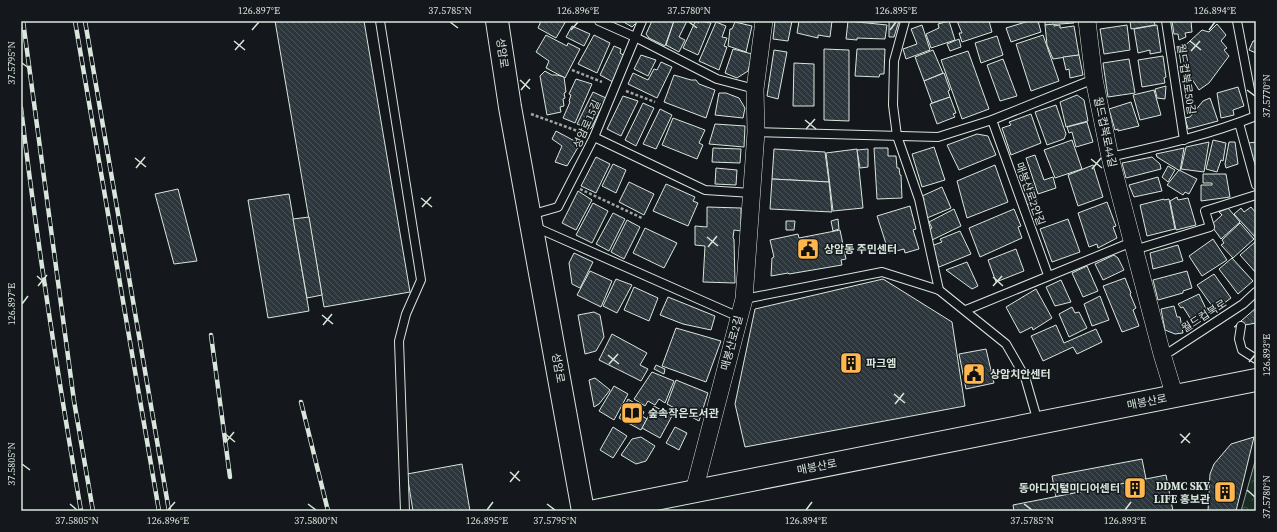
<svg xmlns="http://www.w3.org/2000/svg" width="1277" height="532" font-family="'Source Serif 4','Noto Sans KR',serif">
<defs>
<pattern id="park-crowns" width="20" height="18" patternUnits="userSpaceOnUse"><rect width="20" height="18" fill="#1a2d24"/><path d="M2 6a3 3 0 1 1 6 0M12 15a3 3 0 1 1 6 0" fill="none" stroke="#3b4b43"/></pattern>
<pattern id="building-back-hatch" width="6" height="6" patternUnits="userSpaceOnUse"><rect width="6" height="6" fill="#2c363c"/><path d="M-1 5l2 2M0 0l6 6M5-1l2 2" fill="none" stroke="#4a5358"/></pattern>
</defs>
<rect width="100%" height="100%" fill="#14181c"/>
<polygon fill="url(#park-crowns)" stroke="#939e99" points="1256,458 1256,511 1241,511"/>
<g fill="url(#building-back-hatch)" stroke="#d8e6dc">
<polygon points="275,21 364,21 410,292 324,307"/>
<polygon points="541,21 566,21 556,38 538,28"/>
<polygon points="622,21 639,21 637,25 635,24 632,27"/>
<polygon points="652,21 674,21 665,46 649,38 646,34"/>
<polygon points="674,21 687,21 679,37 685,40 679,52 666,45"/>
<polygon points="699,21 711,23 698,55 683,48 695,22 699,23"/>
<polygon points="775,21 792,21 788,41 773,39"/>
<polygon points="799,21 832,21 830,37 818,35 818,38 797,33"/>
<polygon points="848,21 887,25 885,39 857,38 857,40 846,39"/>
<polygon points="889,21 899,21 894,37 889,37"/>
<polygon points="949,21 955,40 931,48 926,34 939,28 938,24"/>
<polygon points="957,21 989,21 992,32 962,42 959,33 962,33"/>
<polygon points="1029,21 1038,21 1041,32 1011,42 1006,28"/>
<polygon points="1045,21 1073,21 1074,23 1045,25"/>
<polygon points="1130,21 1154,21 1155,25 1131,29"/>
<polygon points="1172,21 1191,21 1192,32 1185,33 1186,37 1179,40 1178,34 1174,34"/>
<polygon points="716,22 726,26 722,37 727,38 724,46 727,47 719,70 699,61"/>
<polygon points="735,22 752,26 746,52 728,46 730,29 732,29"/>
<polygon points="1054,24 1054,26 1060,25 1060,28 1074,26 1079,55 1053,59 1047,45 1045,25"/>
<polygon points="1217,24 1226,35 1221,41 1227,48 1224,50 1229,56 1209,83 1199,90 1185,68 1188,65 1185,62 1187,60 1179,51 1202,30 1209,32"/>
<polygon points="922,25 930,50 906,59 903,49 917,44 911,29"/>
<polygon points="1127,25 1130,50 1104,54 1100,29"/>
<polygon points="1157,25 1161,52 1150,54 1150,50 1138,53 1134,29"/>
<polygon points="572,26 590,34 584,46 566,37"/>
<polygon points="546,35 567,46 568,43 580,49 565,78 546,68 549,61 536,52"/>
<polygon points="594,35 610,43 597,73 578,64"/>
<polygon points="1043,35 1059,81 1031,91 1016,44"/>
<polygon points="997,36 1003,55 981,63 975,43"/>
<polygon points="959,39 961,47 950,51 947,44"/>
<polygon points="1256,39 1256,53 1249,50 1253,41 1255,41"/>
<polygon points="614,46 621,49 620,53 625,56 613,82 600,75"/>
<polygon points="733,49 752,54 748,71 737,78 725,73"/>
<polygon points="824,49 849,50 849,121 824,120"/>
<polygon points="857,49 885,49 884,74 880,74 879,77 855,76"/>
<polygon points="774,50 787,52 778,99 767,96"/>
<polygon points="933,50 943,73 924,81 915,57"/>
<polygon points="968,51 989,109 962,119 941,60"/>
<polygon points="641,55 656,60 648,76 634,69"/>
<polygon points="1079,55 1083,75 1070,78 1069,69 1066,70 1063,57"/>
<polygon points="1163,56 1166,77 1164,78 1165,83 1142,87 1138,60"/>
<polygon points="1003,59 1017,96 1000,101 987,65"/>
<polygon points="1129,59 1135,93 1108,97 1103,63"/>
<polygon points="661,62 672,67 657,98 628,84 633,73 648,80 654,69 657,70"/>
<polygon points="794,63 814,64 814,106 793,106"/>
<polygon points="545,71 552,75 557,75 564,77 566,92 564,93 565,98 563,99 564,106 560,107 561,112 547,115 540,76"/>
<polygon points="944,73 950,90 948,91 950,97 932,103 924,81"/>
<polygon points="674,75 691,80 696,80 699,84 715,90 706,118 664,102"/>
<polygon points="576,79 592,84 575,123 563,118 570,102 569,101 571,95 569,94"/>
<polygon points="1166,86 1165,99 1157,98 1155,89"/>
<polygon points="1238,87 1244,106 1233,110 1234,115 1221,118 1217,93"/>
<polygon points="1154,90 1161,115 1140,120 1133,95"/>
<polygon points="593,92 606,98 592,127 590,129 577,124"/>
<polygon points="719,93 726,93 739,98 745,108 743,118 715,115"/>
<polygon points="1077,95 1084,100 1088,121 1066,127 1060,102"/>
<polygon points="623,96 638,101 621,136 607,129"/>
<polygon points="950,97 956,113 953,114 955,117 937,124 930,104"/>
<polygon points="1210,98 1218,121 1188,129 1185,118 1190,117 1203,101"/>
<polygon points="1131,102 1139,126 1118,131 1118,129 1115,130 1109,109"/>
<polygon points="643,103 654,108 636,146 625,140"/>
<polygon points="1056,105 1066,134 1064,139 1047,145 1035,112"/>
<polygon points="660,109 672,115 656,149 643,144"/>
<polygon points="1031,114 1041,143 1011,155 1002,128 1011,125 1009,122"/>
<polygon points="673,118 705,130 699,143 703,145 697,159 662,145"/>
<polygon points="1087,122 1093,142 1076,147 1072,132 1069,133 1067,127"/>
<polygon points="715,124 745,126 744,147 709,144"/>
<polygon points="556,131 580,144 567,166 555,162 562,146 552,139"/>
<polygon points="977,134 988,136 996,155 959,170 947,145"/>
<polygon points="1072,140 1082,169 1055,178 1044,150"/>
<polygon points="1213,140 1226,143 1223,161 1221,160 1217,172 1206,169"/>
<polygon points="1209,142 1204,172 1181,169 1186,147"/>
<polygon points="1229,142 1235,142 1238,164 1226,168 1225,164"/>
<polygon points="1256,142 1256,160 1253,161 1248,143"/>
<polygon points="934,147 945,180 922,187 912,154"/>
<polygon points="713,148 741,149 740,163 712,162"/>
<polygon points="874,148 888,148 888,156 896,156 897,168 899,168 900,175 901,175 902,198 877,199"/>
<polygon points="1184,148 1180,171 1157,157 1156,154"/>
<polygon points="774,149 825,152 829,182 772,179"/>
<polygon points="857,149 863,208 833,211 826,153"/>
<polygon points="868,149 868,167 860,168 857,150"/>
<polygon points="1035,155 1044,180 1053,177 1056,188 1038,194 1026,158"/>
<polygon points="596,157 610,164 596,193 581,186"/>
<polygon points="1152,157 1160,164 1161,169 1126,178 1122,163"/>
<polygon points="613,164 626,170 616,193 602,186"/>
<polygon points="995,165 1008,202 967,218 957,181"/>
<polygon points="1093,165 1103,197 1078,206 1068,175"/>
<polygon points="1168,166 1175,170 1168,182 1162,177"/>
<polygon points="716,168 737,170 736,185 715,184"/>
<polygon points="1179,170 1197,179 1189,194 1185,192 1183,195 1167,185"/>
<polygon points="1203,174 1226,174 1230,197 1201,201 1201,185 1212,185 1212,183 1203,183"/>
<polygon points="1158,177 1162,191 1134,197 1129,185"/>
<polygon points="772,179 829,182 832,212 770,209"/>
<polygon points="629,182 654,194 644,215 619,202"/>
<polygon points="1032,182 1037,201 1026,205 1021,185"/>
<polygon points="666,184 695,197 693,201 698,203 688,226 653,211"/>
<polygon points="942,187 951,208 927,218 920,202 924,200 922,196"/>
<polygon points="178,189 197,261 174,264 155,194"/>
<polygon points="578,191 592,200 576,230 562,223"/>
<polygon points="289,194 309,311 268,318 248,200"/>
<polygon points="1177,197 1178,200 1188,198 1196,225 1176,230 1170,201"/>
<polygon points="1164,199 1164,200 1169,199 1175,229 1147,236 1140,205"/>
<polygon points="1107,202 1116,226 1113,227 1117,238 1098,248 1097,244 1089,247 1078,213"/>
<polygon points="593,203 608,211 592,243 576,235"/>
<polygon points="910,206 916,229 913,230 919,249 905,253 904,249 889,253 877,216"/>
<polygon points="707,207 741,208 741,231 734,230 733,238 734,239 735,283 703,282 705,246 695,245 695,226 707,227"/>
<polygon points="1251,207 1256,213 1255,237 1234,214 1241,208 1244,212"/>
<polygon points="1228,208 1240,222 1221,239 1211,225 1222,215 1219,212"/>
<polygon points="954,209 961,226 932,240 928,230 932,228 929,222"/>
<polygon points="1014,209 1021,226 1018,227 1022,238 980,257 969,228"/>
<polygon points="613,213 625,219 609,251 596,244"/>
<polygon points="309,217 322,295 307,298 293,219"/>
<polygon points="838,219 839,229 833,231 831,221"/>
<polygon points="1068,219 1080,252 1052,262 1040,229"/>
<polygon points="627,220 640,227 624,259 611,252"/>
<polygon points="786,221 795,221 794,230 786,230"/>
<polygon points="1240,223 1254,239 1233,258 1221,245 1224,243 1222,240"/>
<polygon points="645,228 677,243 664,268 633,253"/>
<polygon points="840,230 846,259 841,260 842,265 789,274 788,273 771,276 772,258 774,257 770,240 798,234 799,238"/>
<polygon points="960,231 971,254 939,267 931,246 942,242 940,239"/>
<polygon points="1213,239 1227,260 1202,276 1189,256"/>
<polygon points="1255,242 1256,244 1256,273 1240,255"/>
<polygon points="1178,245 1183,261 1153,269 1150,253"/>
<polygon points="1016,249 1024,271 996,282 988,260"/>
<polygon points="574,253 593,262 580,288 572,284 569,263"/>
<polygon points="1114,255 1118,258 1124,270 1103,280 1095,264"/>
<polygon points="1232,258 1253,281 1238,294 1219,269"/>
<polygon points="967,262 978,286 972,289 946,270"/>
<polygon points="1087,266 1098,291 1083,297 1072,273"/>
<polygon points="590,271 612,281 601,307 577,295"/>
<polygon points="1187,271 1192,288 1183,291 1183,293 1158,300 1153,280"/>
<polygon points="1214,274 1231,298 1215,310 1197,285"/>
<polygon points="1125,278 1131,293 1130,294 1136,308 1133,310 1139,326 1122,332 1103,286"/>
<polygon points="616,279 632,285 617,313 603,306"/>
<polygon points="883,279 952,322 965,406 745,447 735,404 755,309"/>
<polygon points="1061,280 1071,302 1055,306 1046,287"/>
<polygon points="634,287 658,298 649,321 624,310"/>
<polygon points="1036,289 1052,318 1033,330 1032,327 1020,333 1006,307"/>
<polygon points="1199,294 1209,315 1194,324 1183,307 1181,308 1178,304"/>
<polygon points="1100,296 1109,320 1092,326 1084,304"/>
<polygon points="668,297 715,316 711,330 683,324 660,315"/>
<polygon points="1174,306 1177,317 1180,317 1183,333 1175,334 1165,330 1161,309"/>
<polygon points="1072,307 1075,313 1079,312 1087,328 1069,337 1059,314"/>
<polygon points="1256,308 1256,323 1234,327"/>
<polygon points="594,312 600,315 604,337 596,351 585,354 578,315"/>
<polygon points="1056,325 1064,343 1096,329 1102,342 1077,354 1073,347 1043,361 1031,336"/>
<polygon points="676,328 721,341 706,382 662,366"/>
<polygon points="612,334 647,353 640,365 648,369 641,381 599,360"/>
<polygon points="986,349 994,383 966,389 959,354"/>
<polygon points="656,365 665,369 664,374 654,369"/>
<polygon points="652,372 674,381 665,403 659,399 655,405 648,401 645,406 634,399"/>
<polygon points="595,378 610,390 599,404 594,407 589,380"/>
<polygon points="676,380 708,393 699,421 667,404"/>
<polygon points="614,386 628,394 614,420 599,411"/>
<polygon points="628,399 636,404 635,407 644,412 642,416 647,419 641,430 619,418"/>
<polygon points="654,406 672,416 660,438 642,428"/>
<polygon points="613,427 627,436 613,458 600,450"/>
<polygon points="675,427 687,433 679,450 666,443"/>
<polygon points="641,437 655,446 646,461 636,464 621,455 632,439"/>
<polygon points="1254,437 1236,511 1208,511 1210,474 1214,464 1231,444"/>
<polygon points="1142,459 1146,479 1056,497 1052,476"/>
<polygon points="462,464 470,511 413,511 407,474"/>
<polygon points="1166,475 1173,511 1014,511 1013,505"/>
</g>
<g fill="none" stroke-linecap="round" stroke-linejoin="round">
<g stroke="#d8e6dc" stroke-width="10">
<g id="lane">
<polyline points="380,21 421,280 406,314 399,341 405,511"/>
<polyline points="599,21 635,37 717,79 755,89"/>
<polyline points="905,21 894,61 893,105 897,136 919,199 939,290"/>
<polyline points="1166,21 1184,140"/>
<polyline points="1237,21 1255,116"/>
<polyline points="992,120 1048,275"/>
<polyline points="1239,123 1256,185"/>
<polyline points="756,132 938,137 992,120 1094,79"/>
<polyline points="594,137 705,190 752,193"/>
<path d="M 1110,157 C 1159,146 1209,135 1256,116"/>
<polyline points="530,215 558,207 594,137 642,21"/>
<polyline points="535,227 739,317"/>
<polyline points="1134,250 1210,227 1205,211 1256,195"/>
<polyline points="744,299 882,272 939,290 1006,344 1025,377 1038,422"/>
<polyline points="966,310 1132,242"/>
<polyline points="1241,326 1239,339 1242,350 1256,359"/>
<polyline points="1162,354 1171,351 1243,304 1256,292"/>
</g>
</g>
<g stroke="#d8e6dc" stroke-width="18">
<g id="street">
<polyline points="1087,21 1094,79 1110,157 1162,354 1175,397"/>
<polyline points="694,491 744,299 756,132 755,89 764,21"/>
</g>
</g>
<g stroke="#d8e6dc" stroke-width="24">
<g id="secondary">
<polyline points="497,21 510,107 583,511"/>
<polyline points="595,511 1256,380"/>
</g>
</g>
<g stroke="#9da8a2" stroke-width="2.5" stroke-dasharray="3 2" stroke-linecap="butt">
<polyline points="572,70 602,82"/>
<polyline points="626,91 655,102"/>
<polyline points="531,114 583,133"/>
<polyline points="580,189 642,218"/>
</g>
<use href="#lane" stroke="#14181c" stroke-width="8"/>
<use href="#street" stroke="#14181c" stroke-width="17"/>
<use href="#secondary" stroke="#14181c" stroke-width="22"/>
<g stroke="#d8e6dc" stroke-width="4.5">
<g id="rail">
<polyline points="23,21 74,401 93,511"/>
<polyline points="75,21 159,511"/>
<polyline points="85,21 169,511"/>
<path d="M 21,108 C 37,243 58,377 81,511"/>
<polyline points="211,335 230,477"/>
<polyline points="301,402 328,511"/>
</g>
</g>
<use href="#rail" stroke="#14181c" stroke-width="3" stroke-dasharray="9" stroke-linecap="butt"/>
</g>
<path fill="none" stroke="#d8e6dc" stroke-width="1.5" d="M 450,22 L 458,28M 689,22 L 697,28M 252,30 L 259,22M 571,30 L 578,22M 890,30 L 896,22M 1209,30 L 1215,22M 234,41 L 245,50M 1190,41 L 1201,50M 235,50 L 244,40M 1191,51 L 1200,41M 22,63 L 30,69M 520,80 L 530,89M 521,90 L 530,79M 1247,90 L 1255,96M 805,120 L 816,129M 806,129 L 815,119M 135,158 L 146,167M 1091,159 L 1102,168M 136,168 L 145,157M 1092,169 L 1101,158M 421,198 L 432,207M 422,207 L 431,197M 707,237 L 718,246M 708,247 L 717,236M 37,276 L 47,285M 993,277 L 1003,286M 38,286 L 47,275M 993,286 L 1002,276M 22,304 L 28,296M 322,315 L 333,324M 323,325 L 332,314M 608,355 L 619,364M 1249,362 L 1255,355M 609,364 L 618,354M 894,394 L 905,403M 895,404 L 904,393M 224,433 L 235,442M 1180,434 L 1190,443M 225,443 L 234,432M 1181,443 L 1190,433M 22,464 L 30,470M 510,472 L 520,481M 510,482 L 519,471M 1247,490 L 1255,497M 70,504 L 77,510M 308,504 L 316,510M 547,504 L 555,510M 1024,504 L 1032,510M 168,510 L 175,502M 487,510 L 493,502M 806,510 L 812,502M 1125,510 L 1131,502"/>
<defs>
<g id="civic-square" transform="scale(1.15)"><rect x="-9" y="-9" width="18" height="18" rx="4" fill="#ffb74d" stroke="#14181c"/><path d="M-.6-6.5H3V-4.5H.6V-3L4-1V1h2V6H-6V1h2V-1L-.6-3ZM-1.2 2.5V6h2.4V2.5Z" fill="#111"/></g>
<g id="building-square" transform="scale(1.15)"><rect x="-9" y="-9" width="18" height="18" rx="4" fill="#ffb74d" stroke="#14181c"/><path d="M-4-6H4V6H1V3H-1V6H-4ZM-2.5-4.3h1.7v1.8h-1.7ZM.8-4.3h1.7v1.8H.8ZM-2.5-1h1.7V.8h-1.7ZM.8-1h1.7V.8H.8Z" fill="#111"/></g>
<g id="library-square" transform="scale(1.15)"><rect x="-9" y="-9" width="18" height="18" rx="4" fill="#ffb74d" stroke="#14181c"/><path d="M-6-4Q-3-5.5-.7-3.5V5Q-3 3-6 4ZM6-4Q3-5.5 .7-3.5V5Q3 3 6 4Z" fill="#111"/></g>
</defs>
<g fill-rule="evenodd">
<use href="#civic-square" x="808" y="249"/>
<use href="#building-square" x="851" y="363"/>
<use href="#civic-square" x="974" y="374"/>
<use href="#library-square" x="632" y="413"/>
<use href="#building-square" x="1135" y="488"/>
<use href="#building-square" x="1225" y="492"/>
</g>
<g text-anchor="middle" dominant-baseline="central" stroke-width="3" stroke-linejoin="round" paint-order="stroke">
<g font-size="11" fill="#d8e6dc" stroke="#14181c">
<text transform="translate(502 53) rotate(82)">성암로</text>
<text transform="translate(1186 79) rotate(81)">월드컵북로50길</text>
<text transform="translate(587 124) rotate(-66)">성암로15길</text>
<text transform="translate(1105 132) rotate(78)">월드컵북로44길</text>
<text transform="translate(1030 194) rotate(70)">매봉산로2안길</text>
<text transform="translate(1204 316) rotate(-33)">월드컵북로</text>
<text transform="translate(732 343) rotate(-75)">매봉산로2길</text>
<text transform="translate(558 368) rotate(80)">성암로</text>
<text transform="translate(1147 402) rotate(-11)">매봉산로</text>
<text transform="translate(817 467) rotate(-11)">매봉산로</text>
</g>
<g font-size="11" font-weight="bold" fill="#d8e6dc" stroke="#14181c" text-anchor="start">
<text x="824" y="249">상암동 주민센터</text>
<text x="866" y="363">파크엠</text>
<text x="990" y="374">상암치안센터</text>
<text x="648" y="413">숲속작은도서관</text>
<text x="1210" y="486" text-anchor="end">DDMC SKY<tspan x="1210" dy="13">LIFE 홍보관</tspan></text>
<text x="1120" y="488" text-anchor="end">동아디지털미디어센터</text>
</g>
</g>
<rect width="1277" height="532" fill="none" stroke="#14181c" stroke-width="44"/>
<rect x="22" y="22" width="1233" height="488" fill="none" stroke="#d8e6dc" stroke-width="1.5"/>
<g font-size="10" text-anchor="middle" fill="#d8e6dc">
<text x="259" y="14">126.897°E</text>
<text x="450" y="14">37.5785°N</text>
<text x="578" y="14">126.896°E</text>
<text x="689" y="14">37.5780°N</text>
<text x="896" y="14">126.895°E</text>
<text x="1215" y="14">126.894°E</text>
<text transform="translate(11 63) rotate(-90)" y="4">37.5795°N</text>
<text transform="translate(1266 96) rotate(-90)" y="4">37.5770°N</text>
<text transform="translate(11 304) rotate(-90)" y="4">126.897°E</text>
<text transform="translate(1266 355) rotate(-90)" y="4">126.893°E</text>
<text transform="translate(11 464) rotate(-90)" y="4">37.5805°N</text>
<text transform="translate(1266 497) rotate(-90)" y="4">37.5780°N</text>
<text x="77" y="524">37.5805°N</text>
<text x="168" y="524">126.896°E</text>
<text x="316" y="524">37.5800°N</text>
<text x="487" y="524">126.895°E</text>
<text x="555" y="524">37.5795°N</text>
<text x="806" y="524">126.894°E</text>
<text x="1032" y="524">37.5785°N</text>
<text x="1125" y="524">126.893°E</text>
</g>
</svg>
